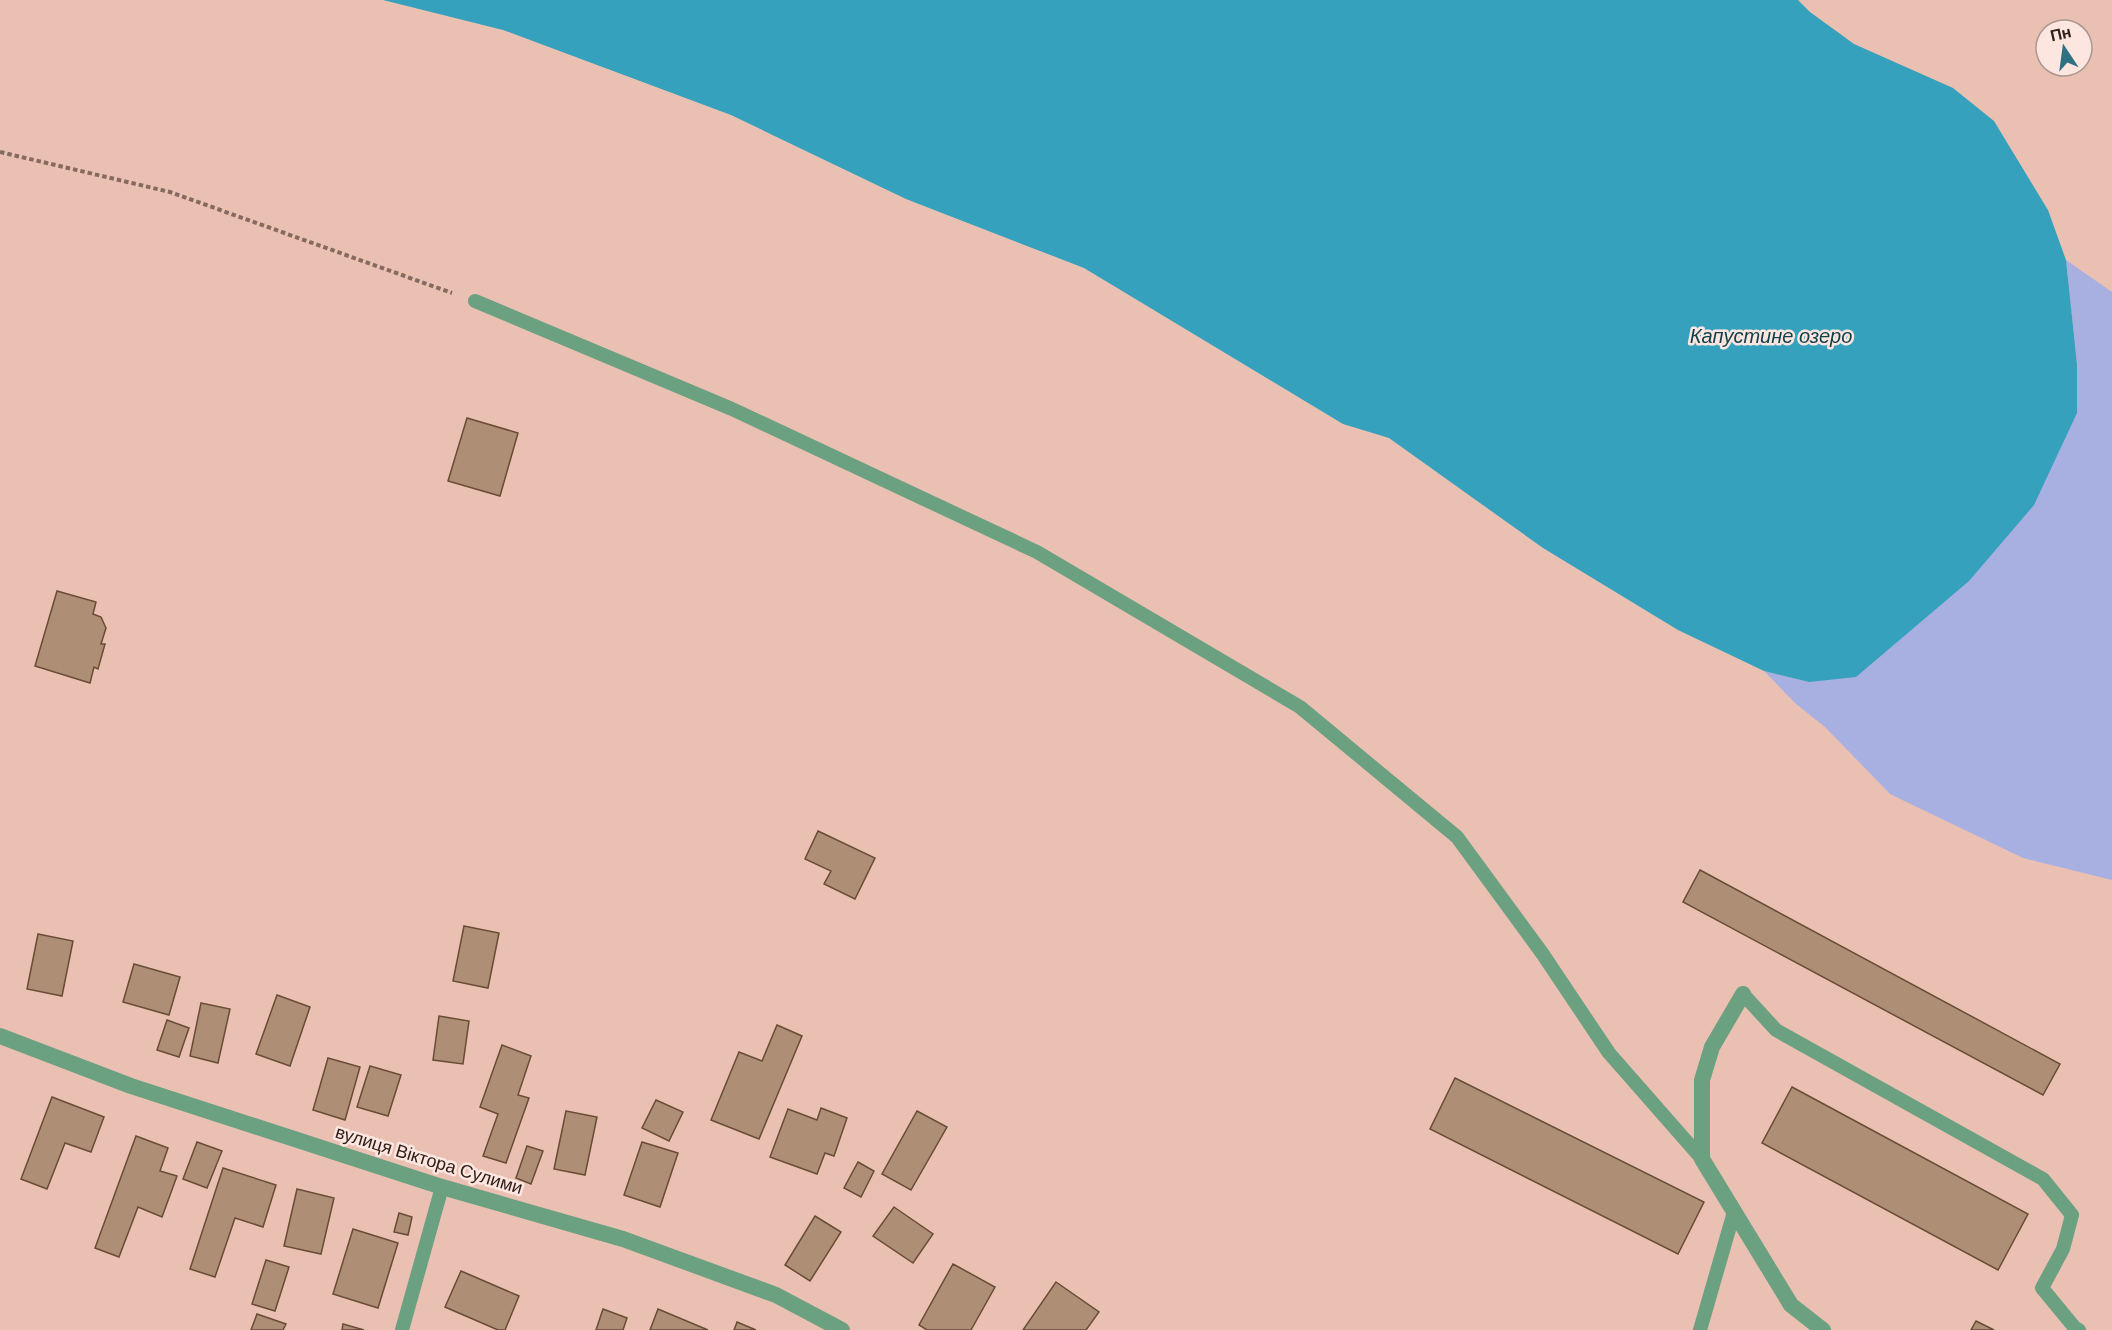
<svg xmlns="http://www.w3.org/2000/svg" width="2112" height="1330" font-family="'DM Sans',sans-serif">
<rect width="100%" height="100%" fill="#eac0b2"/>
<polygon fill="#a8afe1" points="2066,260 2112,292 2112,880 2023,858 1890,794 1825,727 1796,704 1764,671 1809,682 2077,364"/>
<polygon fill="#35a1bc" points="383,0 1798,0 1810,12 1854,44 1953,88 1994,121 2048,210 2066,260 2077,364 2077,413 2034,505 1969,581 1856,677 1809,682 1764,671 1678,630 1543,548 1389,438 1343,424 1084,268 906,199 731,115 503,30"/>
<g fill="#af8e76" stroke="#694c35" stroke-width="1.5">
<polygon points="467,418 518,433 500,496 448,481"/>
<polygon points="57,591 96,602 93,614 101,617 106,628 101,644 105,644 98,669 94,667 90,683 35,666"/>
<polygon points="818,831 875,858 855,899 824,884 831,871 805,859"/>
<polygon points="1700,870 2060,1064 2043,1095 1683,902"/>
<polygon points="464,926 499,933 488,988 453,981"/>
<polygon points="38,934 73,941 62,996 27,989"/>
<polygon points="134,964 180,977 169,1015 123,1002"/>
<polygon points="277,995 310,1007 290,1066 256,1054"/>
<polygon points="201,1003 230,1009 218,1063 190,1056"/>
<polygon points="439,1016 469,1021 463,1064 433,1060"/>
<polygon points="167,1020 189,1028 179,1057 157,1050"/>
<polygon points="777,1025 802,1036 759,1139 711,1120 739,1052 762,1061"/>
<polygon points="502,1045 531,1056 518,1095 529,1098 506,1163 483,1156 498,1114 480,1107"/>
<polygon points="328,1058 360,1067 345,1120 313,1110"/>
<polygon points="370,1066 401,1075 388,1116 357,1107"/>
<polygon points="1455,1078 1704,1202 1678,1254 1430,1129"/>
<polygon points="1792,1087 2028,1214 1998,1270 1762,1143"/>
<polygon points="52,1097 104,1117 91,1152 65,1143 47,1189 21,1179"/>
<polygon points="656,1100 683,1112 669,1141 642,1128"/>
<polygon points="821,1108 847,1118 834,1156 825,1153 817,1174 770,1157 788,1109 817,1120"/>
<polygon points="566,1111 597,1117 585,1175 554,1169"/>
<polygon points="917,1111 947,1127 911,1190 882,1174"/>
<polygon points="136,1136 168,1148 160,1171 177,1176 162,1217 138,1207 119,1257 95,1248"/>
<polygon points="197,1142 222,1151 207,1188 183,1179"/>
<polygon points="642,1142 678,1153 660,1207 624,1195"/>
<polygon points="527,1146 543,1151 531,1184 516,1178"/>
<polygon points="858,1162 874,1171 861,1197 844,1188"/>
<polygon points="223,1168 276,1185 263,1227 235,1218 215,1277 190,1269"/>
<polygon points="297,1189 334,1198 321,1254 284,1246"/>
<polygon points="894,1207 933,1234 913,1263 873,1236"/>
<polygon points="399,1213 412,1217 408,1235 394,1232"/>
<polygon points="815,1216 841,1232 810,1281 785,1265"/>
<polygon points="353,1229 398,1243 378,1308 333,1294"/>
<polygon points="266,1260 289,1267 275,1311 252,1304"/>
<polygon points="953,1264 995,1287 971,1330 927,1330 919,1325"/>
<polygon points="461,1271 519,1296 505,1330 498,1330 445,1307"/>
<polygon points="1056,1282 1099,1312 1086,1330 1023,1330"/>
<polygon points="603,1309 627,1318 623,1330 596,1330"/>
<polygon points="658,1309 708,1330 650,1330"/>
<polygon points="257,1314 286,1324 283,1330 251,1330"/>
<polygon points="1976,1321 1994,1330 1971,1330"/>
<polygon points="737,1322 756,1330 734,1330"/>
<polygon points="343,1324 364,1330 342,1330"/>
</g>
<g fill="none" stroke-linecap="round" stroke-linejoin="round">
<polyline stroke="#866a60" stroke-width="4" stroke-dasharray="4.5 3" stroke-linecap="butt" points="0,152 170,192 452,293"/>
<g stroke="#6ba081" stroke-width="14">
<polyline points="475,301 732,409 1037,552 1300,707 1457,837 1542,953 1609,1053 1702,1159"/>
<polyline points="1743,994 1776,1030 2043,1179 2072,1215 2063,1249 2042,1288 2075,1328 2079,1330"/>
<polyline points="402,1330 442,1187"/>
<polyline points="1700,1330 1734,1212"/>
</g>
<g stroke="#6ba081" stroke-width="16">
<polyline points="1743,994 1712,1047 1702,1080 1702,1159 1791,1305 1823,1330"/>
<polyline points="0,1036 131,1086 442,1187 623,1239 776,1295 842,1330"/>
</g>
</g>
<g text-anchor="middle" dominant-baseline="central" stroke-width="5" stroke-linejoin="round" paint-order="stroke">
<g font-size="18" fill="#30201b" stroke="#fce6df">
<text transform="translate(429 1160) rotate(17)">вулиця Віктора Сулими</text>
</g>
<g font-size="20" font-style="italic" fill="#11404c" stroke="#fce6df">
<text x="1771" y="336">Капустине озеро</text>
</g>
</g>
<g transform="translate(2064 48) rotate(347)"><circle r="28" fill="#fce6df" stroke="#aa9791" stroke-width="1.5"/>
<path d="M0-4.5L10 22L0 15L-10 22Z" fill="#2e7182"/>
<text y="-9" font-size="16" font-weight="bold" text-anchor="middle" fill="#30201b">Пн</text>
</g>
</svg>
